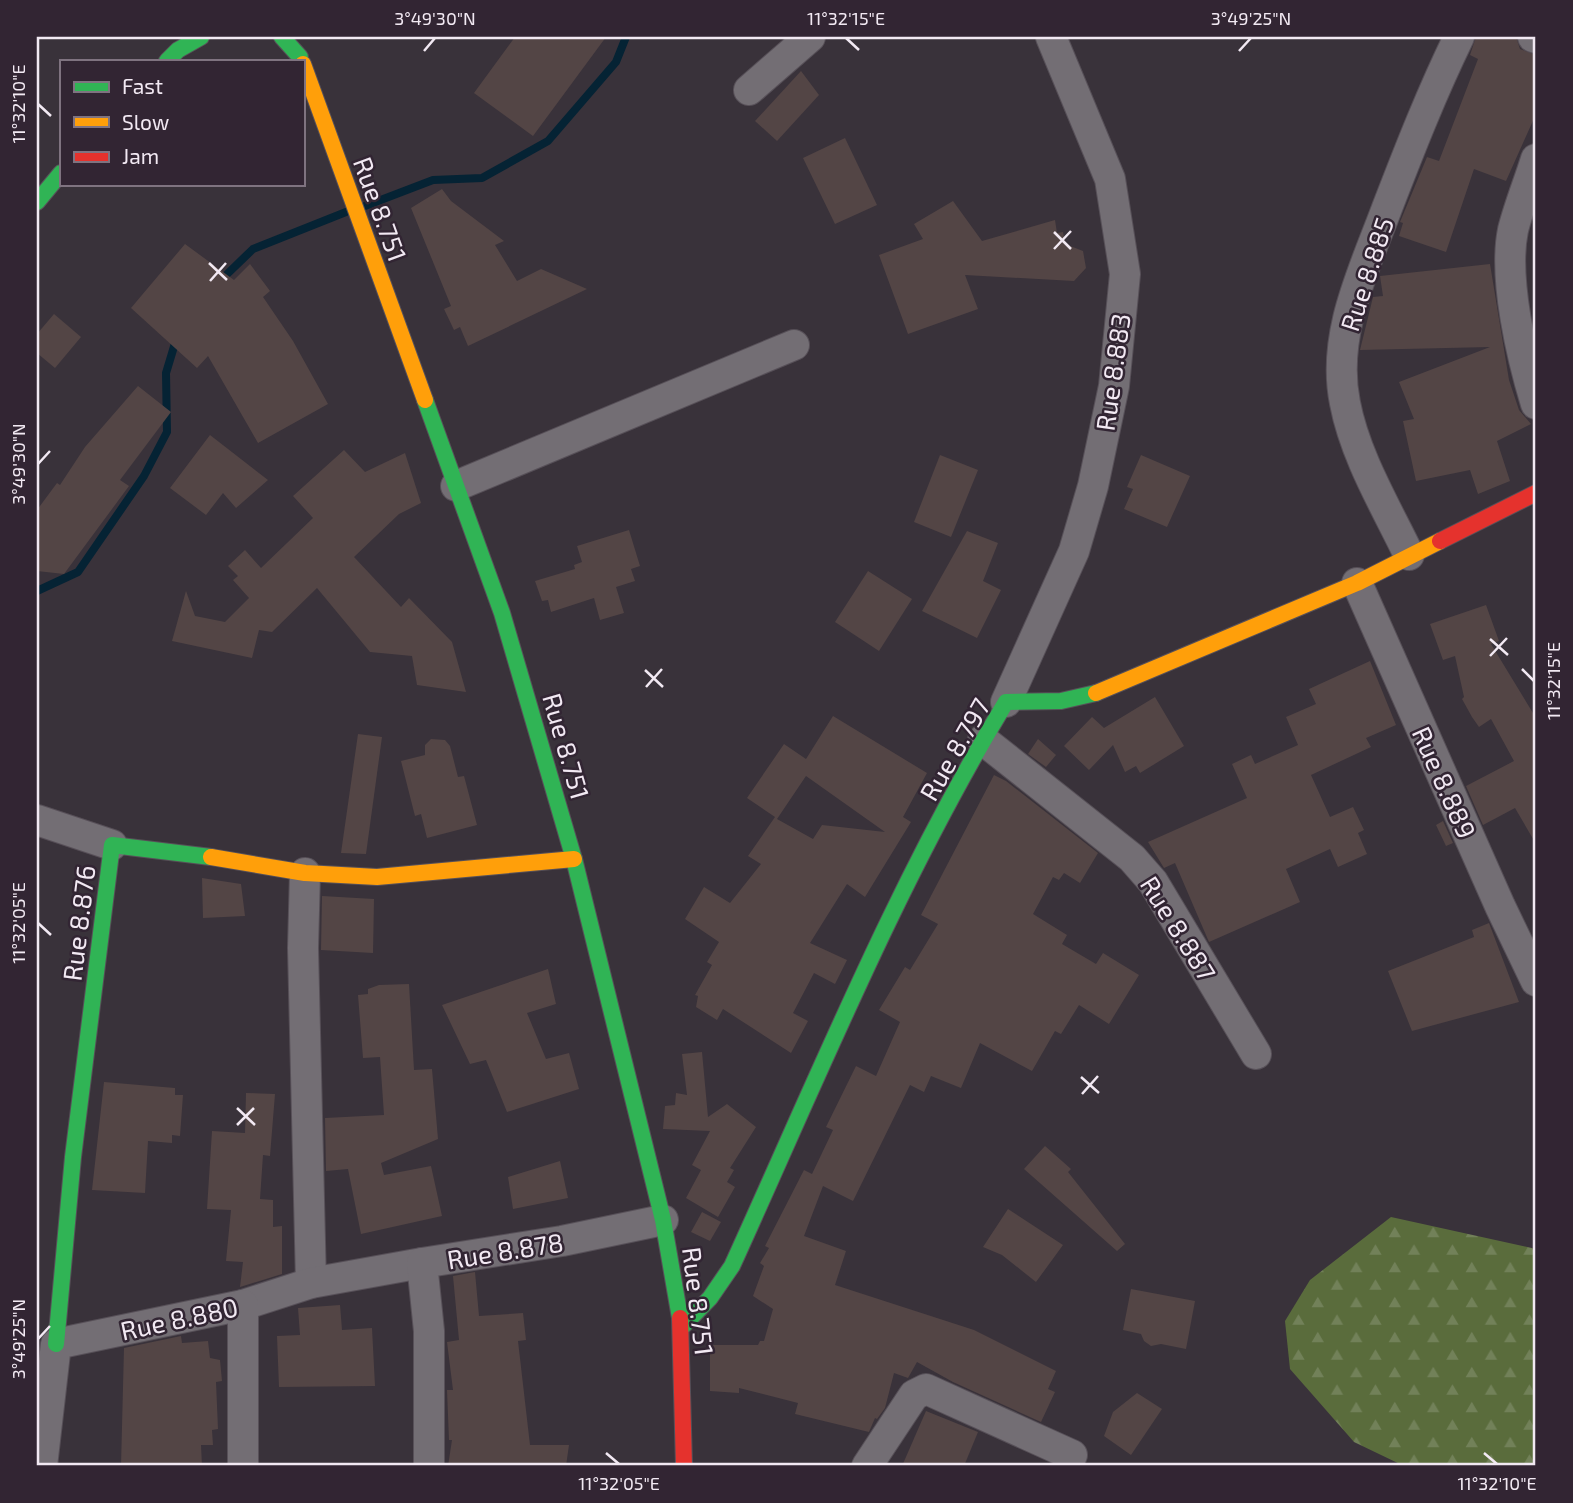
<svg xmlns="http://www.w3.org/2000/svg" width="1573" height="1503" font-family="'Exo 2',sans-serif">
<defs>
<pattern id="forest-firs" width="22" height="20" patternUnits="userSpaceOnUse" patternTransform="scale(1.75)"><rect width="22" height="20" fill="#5a6c3c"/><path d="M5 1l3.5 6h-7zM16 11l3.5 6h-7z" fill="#728159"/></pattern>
</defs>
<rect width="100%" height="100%" fill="#39323a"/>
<polygon fill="url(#forest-firs)" points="1391,1217 1536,1249 1536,1466 1404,1466 1354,1442 1290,1369 1285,1321 1310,1280"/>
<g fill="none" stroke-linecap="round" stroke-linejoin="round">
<g stroke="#052334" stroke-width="8">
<polyline points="365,206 433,180 482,178 548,141 616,62 626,37"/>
<polyline points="221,280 253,249 346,212"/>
<polyline points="37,591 78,572 144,476 167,432 166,373 176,340"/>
</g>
</g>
<g fill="#534545" fill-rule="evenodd">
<polygon points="515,37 606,37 533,136 474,93"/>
<polygon points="1476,37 1516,37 1520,49 1536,55 1536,114 1506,181 1474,169 1446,252 1399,236 1403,223 1400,222 1427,157 1439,161 1478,59 1470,55"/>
<polygon points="801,71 819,95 777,141 755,121"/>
<polygon points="845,138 877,205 835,224 803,158"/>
<polygon points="442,189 451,201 504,241 495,245 517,281 541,269 587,289 468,346 460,327 454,330 444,309 451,306 411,208"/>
<polygon points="953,201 982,241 1055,220 1057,233 1063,232 1065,244 1083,251 1086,268 1074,281 965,275 978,309 908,334 879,255 923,239 914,224"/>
<polygon points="185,244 234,280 250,264 270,291 263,297 293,341 328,404 258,443 208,356 197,368 131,308"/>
<polygon points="1490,264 1509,380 1519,410 1531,424 1497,441 1510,481 1478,494 1470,470 1416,481 1403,421 1414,419 1399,382 1490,347 1360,350 1373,297 1383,296 1380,276"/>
<polygon points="54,314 81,337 55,368 37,353 37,334"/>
<polygon points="138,386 171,412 120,480 129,486 64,574 37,571 37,510 57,483 60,485 85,447"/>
<polygon points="210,435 268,480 236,508 223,493 206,515 170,488"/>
<polygon points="344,450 365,472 405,453 421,503 399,514 354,557 401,607 409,598 452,642 466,692 417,685 412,656 370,652 317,588 272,632 259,630 252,658 172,641 186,591 195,616 225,622 249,598 233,580 238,576 228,566 245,550 261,568 313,518 293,496"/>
<polygon points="940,455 978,470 951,537 914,522"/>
<polygon points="1141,455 1190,476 1167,527 1124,509 1133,489 1127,487"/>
<polygon points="629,530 640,566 631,569 635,581 616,587 624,613 600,620 594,598 551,612 548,600 542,601 535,581 575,569 574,565 582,562 577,546"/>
<polygon points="967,531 998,543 983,581 1001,590 977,638 922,611"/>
<polygon points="868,571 912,599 879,651 835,622"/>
<polygon points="1486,605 1499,641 1491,644 1536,718 1536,844 1515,808 1483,825 1466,786 1514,761 1491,719 1479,727 1472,717 1462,699 1464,697 1455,656 1443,660 1430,624"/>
<polygon points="1370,661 1396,725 1366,738 1371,747 1311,775 1330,817 1353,807 1364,830 1358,833 1367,854 1338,867 1330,849 1286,869 1300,902 1209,942 1175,863 1164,868 1148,842 1247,798 1232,764 1251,755 1255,764 1298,745 1286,717 1316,704 1309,689"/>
<polygon points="1155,697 1184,746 1140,773 1136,766 1125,772 1113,745 1089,770 1064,746 1092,717 1104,728"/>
<path d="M 833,716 L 927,773 L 903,817 L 911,822 L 865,897 L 847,884 L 810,943 L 847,960 L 835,984 L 814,973 L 793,1013 L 808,1021 L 791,1053 L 723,1009 L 717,1020 L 696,1007 L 698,996 L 695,995 L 712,965 L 707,962 L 719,942 L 685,919 L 704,887 L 730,903 L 761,864 L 748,856 L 775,817 L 747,798 L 784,744 L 806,759 ZM 806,776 L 885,832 L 822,825 L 813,839 L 777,819 Z"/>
<polygon points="358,734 382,737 366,854 341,853"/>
<polygon points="431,739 445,740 450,746 458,777 464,776 477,825 427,838 421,814 415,816 401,761 425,755 425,745"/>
<polygon points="1038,739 1056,755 1046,767 1028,754"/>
<polygon points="994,775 1006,781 1098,853 1080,883 1064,873 1059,880 1053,877 1033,914 1067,935 1062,944 1096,964 1103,953 1139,975 1109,1024 1079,1005 1061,1034 1055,1031 1032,1071 980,1043 961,1088 931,1076 924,1092 910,1085 853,1201 823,1186 804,1236 846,1251 835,1285 974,1330 1056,1371 1048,1389 1055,1392 1041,1422 953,1382 917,1362 908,1378 894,1373 885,1408 877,1419 875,1418 869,1432 795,1414 798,1403 739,1388 739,1393 710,1391 710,1345 758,1345 760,1341 764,1341 773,1309 753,1296 764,1266 760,1263 769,1248 765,1246 804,1170 812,1174 833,1130 826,1127 856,1066 876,1076 900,1022 879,1010 905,967 910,970 938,924 921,915"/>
<polygon points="1443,821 1453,843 1446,846 1436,825"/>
<polygon points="202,878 241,884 245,916 203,918"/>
<polygon points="322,896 374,899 373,953 321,950"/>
<polygon points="1489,923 1519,1002 1412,1031 1388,971 1474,937 1472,930"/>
<polygon points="548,969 556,1004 527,1013 546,1059 569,1053 579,1089 507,1112 486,1060 470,1064 442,1005"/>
<polygon points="409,984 414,1070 432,1069 438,1139 381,1163 384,1175 431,1166 442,1216 361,1234 348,1169 326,1171 325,1118 384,1115 380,1057 363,1058 358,995 368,994 368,989 379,985"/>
<polygon points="702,1052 708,1117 727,1104 756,1127 730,1168 734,1170 727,1182 735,1187 718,1217 686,1198 701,1170 692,1165 710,1131 663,1129 665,1106 675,1105 676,1093 687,1095 682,1054"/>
<polygon points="104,1082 175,1088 175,1095 183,1095 180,1136 172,1135 172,1143 148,1141 145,1193 92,1190"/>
<polygon points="246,1093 275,1094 270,1156 263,1155 260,1199 273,1200 273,1227 282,1226 282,1274 240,1287 243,1262 226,1261 231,1210 207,1209 212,1131 245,1133"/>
<polygon points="1045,1146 1071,1169 1068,1172 1125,1244 1117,1251 1024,1169"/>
<polygon points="560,1161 568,1198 513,1209 508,1177"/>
<polygon points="1008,1209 1063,1245 1036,1282 1002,1255 983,1247"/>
<polygon points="702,1212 721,1222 710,1241 691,1232"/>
<polygon points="475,1272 479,1316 523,1313 526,1340 518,1341 530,1445 569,1445 566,1466 448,1466 452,1440 449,1440 447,1390 453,1390 447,1342 459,1340 453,1276"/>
<polygon points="1131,1289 1195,1301 1186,1349 1161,1344 1151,1346 1144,1341 1141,1334 1123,1330"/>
<polygon points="340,1305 342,1330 372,1328 375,1386 279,1387 277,1336 300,1335 298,1308"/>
<polygon points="181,1336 182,1343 208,1341 210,1358 220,1360 222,1381 216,1382 218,1429 212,1430 213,1445 201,1445 202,1466 121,1466 124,1348"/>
<polygon points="1137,1393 1162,1409 1131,1455 1104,1436 1113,1412"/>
<polygon points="926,1411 978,1432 964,1466 902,1466"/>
</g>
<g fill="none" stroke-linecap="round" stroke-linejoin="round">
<g stroke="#575058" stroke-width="32">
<g id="street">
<polyline points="1533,37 1536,38"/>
<polyline points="749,90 810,37"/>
<path d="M 1536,159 C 1529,182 1519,206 1513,230 C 1503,278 1522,358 1536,404"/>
<polyline points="456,486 794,345"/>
<path d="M 1409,555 C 1386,507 1355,456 1345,403 C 1331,335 1364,270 1387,208 C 1409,151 1432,92 1459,37"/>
<polyline points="1357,583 1500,906 1536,981"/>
<polyline points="1006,702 1074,551 1093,486 1114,386 1125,274 1110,179 1051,37"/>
<polyline points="983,740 1132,858 1153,882 1256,1054"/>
<polyline points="37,820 112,845"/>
<polyline points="305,873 303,948 311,1283"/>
<polyline points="42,1466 56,1344 243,1305 311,1283 422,1263"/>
<polyline points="243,1466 243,1305"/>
<polyline points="429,1466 429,1331 422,1263 562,1241 663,1220"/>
<polyline points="867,1466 914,1395 926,1389 1072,1455"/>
</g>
</g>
<g stroke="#575058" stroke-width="18">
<g id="fast">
<polyline points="282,37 300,57"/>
<polyline points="167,61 178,50 201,37"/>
<polyline points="37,202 61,173"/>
<polyline points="425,400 502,613 574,859 663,1220 680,1318"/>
<path d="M 682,1327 L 710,1298 L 732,1266 C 818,1077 898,880 1006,702 L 1061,701 L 1096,693"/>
<polyline points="56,1344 73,1157 112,845 211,857"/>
</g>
</g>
<g stroke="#575058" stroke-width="18">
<g id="slow">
<polyline points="303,64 425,400"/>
<polyline points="1096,693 1357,583 1440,541"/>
<polyline points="211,857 305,873 377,877 574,859"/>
</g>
</g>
<g stroke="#575058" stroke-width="18">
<g id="jam">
<polyline points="1440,541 1536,493"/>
<polyline points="680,1318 684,1466"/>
</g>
</g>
<use href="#street" stroke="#736e74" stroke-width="30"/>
<use href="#fast" stroke="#30b455" stroke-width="16"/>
<use href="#slow" stroke="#ff9f0a" stroke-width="16"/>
<use href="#jam" stroke="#e5322d" stroke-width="16"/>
</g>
<path fill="none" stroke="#f2e9f3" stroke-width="2.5" d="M 846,38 L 859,50M 424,51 L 435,38M 1239,51 L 1251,38M 38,104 L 51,116M 1054,232 L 1071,249M 1054,249 L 1071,231M 209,263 L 227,280M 210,281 L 226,263M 38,464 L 50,451M 1490,639 L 1508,655M 1490,656 L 1507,638M 1522,669 L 1534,681M 645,670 L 663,687M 646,687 L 662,669M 38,923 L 51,935M 1081,1077 L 1099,1093M 1082,1094 L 1098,1076M 237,1108 L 255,1125M 237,1125 L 254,1108M 38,1339 L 50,1326M 606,1453 L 619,1464M 1484,1453 L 1497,1464"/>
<g text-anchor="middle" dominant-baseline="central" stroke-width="5" stroke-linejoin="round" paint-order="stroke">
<g font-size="26" fill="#f2e9f3" stroke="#322533">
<text transform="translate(381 209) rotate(70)">Rue 8.751</text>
<text transform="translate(1366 274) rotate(-72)">Rue 8.885</text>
<text transform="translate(1112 372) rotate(-82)">Rue 8.883</text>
<text transform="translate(567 746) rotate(74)">Rue 8.751</text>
<text transform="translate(954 749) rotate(-60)">Rue 8.797</text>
<text transform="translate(1445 782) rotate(66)">Rue 8.889</text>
<text transform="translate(78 923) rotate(-83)">Rue 8.876</text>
<text transform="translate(1179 928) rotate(58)">Rue 8.887</text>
<text transform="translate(505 1250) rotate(-9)">Rue 8.878</text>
<text transform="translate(699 1301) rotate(83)">Rue 8.751</text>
<text transform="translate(179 1318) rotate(-12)">Rue 8.880</text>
</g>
</g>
<rect width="1573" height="1503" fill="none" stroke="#322533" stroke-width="77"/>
<rect x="60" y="60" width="245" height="126" fill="#322533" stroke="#7f7380" stroke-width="2"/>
<rect x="74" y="82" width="35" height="10" fill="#30b455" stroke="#7f7380" stroke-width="2"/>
<text x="122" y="94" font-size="21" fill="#f2e9f3">Fast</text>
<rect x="74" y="117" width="35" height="10" fill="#ff9f0a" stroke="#7f7380" stroke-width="2"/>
<text x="122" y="130" font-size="21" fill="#f2e9f3">Slow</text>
<rect x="74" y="152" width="35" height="10" fill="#e5322d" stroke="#7f7380" stroke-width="2"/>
<text x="122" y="164" font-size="21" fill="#f2e9f3">Jam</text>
<rect x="38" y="38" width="1496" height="1426" fill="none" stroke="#f2e9f3" stroke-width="2.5"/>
<g font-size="18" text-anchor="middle" fill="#f2e9f3">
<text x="435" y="25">3°49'30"N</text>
<text x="846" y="25">11°32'15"E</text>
<text x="1251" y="25">3°49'25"N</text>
<text transform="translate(19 104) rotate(-90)" y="6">11°32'10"E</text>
<text transform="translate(19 464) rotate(-90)" y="6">3°49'30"N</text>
<text transform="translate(1554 681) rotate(-90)" y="6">11°32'15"E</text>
<text transform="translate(19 923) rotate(-90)" y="6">11°32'05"E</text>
<text transform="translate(19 1339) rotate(-90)" y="6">3°49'25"N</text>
<text x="619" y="1490">11°32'05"E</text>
<text x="1497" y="1490">11°32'10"E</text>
</g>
</svg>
